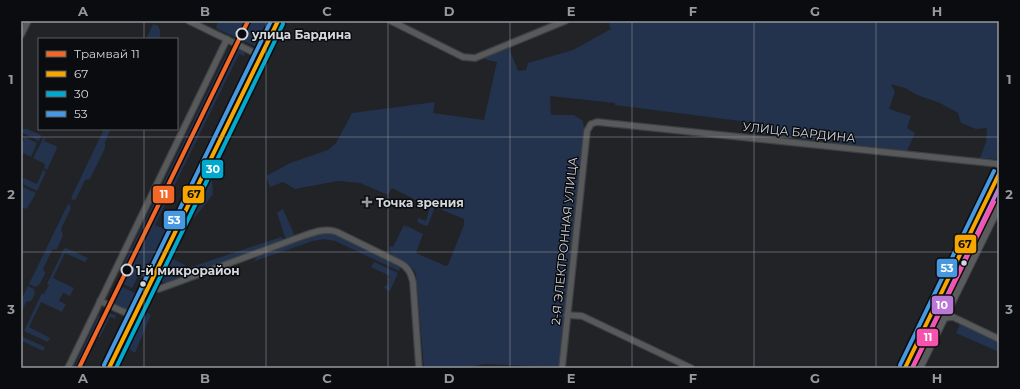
<svg xmlns="http://www.w3.org/2000/svg" width="1020" height="389" font-family="Montserrat,sans-serif">
<rect width="100%" height="100%" fill="#212327"/>
<g fill="#23324d">
<polygon points="218,21 272,21 260,47 257,47 217,29 216,27"/>
<path d="M 608,21 L 999,21 L 999,157 L 995,159 L 980,158 L 986,142 L 987,128 L 976,129 L 961,123 L 958,113 L 940,103 L 917,95 L 905,88 L 891,84 L 895,92 L 889,109 L 911,116 L 907,128 L 915,133 L 907,151 L 754,133 L 756,123 L 615,105 L 615,103 L 550,96 L 551,115 L 574,115 L 583,121 L 584,129 L 559,367 L 485,364 L 465,368 L 424,368 L 416,274 C 411,261 391,259 389,249 L 390,246 L 393,247 L 404,225 L 406,226 L 406,229 L 407,226 L 423,234 L 416,253 L 446,266 L 448,265 L 464,225 L 464,219 L 435,207 L 428,225 L 426,226 L 419,223 L 417,220 L 418,218 L 426,221 L 430,207 L 392,188 L 388,195 L 360,183 L 338,181 L 295,189 L 283,182 L 270,187 L 266,176 L 290,163 L 328,150 L 336,143 L 352,113 L 435,102 L 433,113 L 484,120 L 497,62 L 487,60 L 484,58 L 509,48 L 518,71 L 526,70 L 528,63 L 573,50 L 611,29 Z"/>
<path d="M 153,24 L 158,26 C 161,31 161,34 159,39 L 146,39 Z"/>
<polygon points="234,46 243,51 245,54 244,56 239,54 155,225 167,230 210,144 213,145 150,273 143,278 138,276 132,288 119,282 127,266 124,264 221,65 230,49"/>
<polygon points="251,57 252,61 251,68 217,139 215,140 212,139"/>
<polygon points="23,129 27,129 41,135 39,141 21,132"/>
<polygon points="104,129 111,129 105,142 105,148 90,179 85,180 76,199 73,200 71,198"/>
<polygon points="235,130 216,170 214,165 230,131"/>
<polygon points="25,137 37,143 31,157 23,153 21,157 21,145"/>
<polygon points="44,137 45,139 44,141 56,146 57,148 47,170 44,168 45,164 33,158"/>
<polygon points="43,170 46,172 37,191 23,184 24,182 22,181 24,178 37,184"/>
<polygon points="209,177 212,179 213,194 196,216 190,219 189,216 208,178"/>
<polygon points="999,183 999,195 944,308 939,306"/>
<polygon points="23,187 36,193 27,209 21,207 21,190"/>
<polygon points="68,204 70,205 71,208 61,229 63,235 57,249 52,250 43,269 45,272 45,274 39,285 35,287 29,284"/>
<polygon points="283,209 294,234 292,239 288,240 285,237 277,213 278,212"/>
<polygon points="328,232 334,234 399,265 400,268 399,271 335,241 324,239 313,241 246,264 255,260 257,255 313,235"/>
<path d="M 281,237 L 283,240 L 282,242 L 169,283 C 152,285 166,264 169,257 L 185,265 L 188,268 Z"/>
<polygon points="66,248 88,258 85,262 65,253 53,278 74,288 70,296 63,293 59,301 66,304 62,312 41,302 29,327 50,338 48,342 24,331 41,295 42,293 44,294 49,285 47,284 64,249"/>
<polygon points="374,262 398,273 390,291 384,288 385,286 387,286 389,281 388,280 390,276 371,267"/>
<polygon points="118,285 140,295 133,309 126,309 110,301"/>
<polygon points="28,286 34,289 35,294 31,301 26,302 21,313 21,300"/>
<polygon points="104,312 116,315 115,319 110,317 100,337 98,337 83,368 74,368 98,317"/>
<polygon points="145,312 151,315 135,353 129,349 127,343 138,320"/>
<polygon points="933,319 936,320 937,322 915,368 909,368"/>
<polygon points="960,324 999,342 999,352 956,333"/>
<polygon points="21,336 45,347 43,351 22,341 21,343"/>
</g>
<g fill="none" stroke-linecap="round" stroke-linejoin="round">
<g stroke="#3e4043" stroke-width="8">
<g id="street">
<polyline points="189,21 261,56"/>
<polyline points="391,21 463,57 475,58 565,21"/>
<polyline points="21,35 28,21"/>
<path d="M 149,287 L 159,289 L 303,236 C 315,232 325,228 337,232 L 400,263 C 408,267 411,273 413,282 L 419,368"/>
<polyline points="100,301 135,317"/>
<polyline points="567,315 582,316 691,368"/>
<polyline points="944,318 953,317 999,339"/>
<polyline points="68,368 227,39"/>
<polyline points="562,368 587,131 591,124 597,122 999,164"/>
</g>
</g>
<g stroke="#3e4043" stroke-width="10">
<g id="secondary">
<polyline points="109,368 278,21"/>
<polyline points="905,368 999,174"/>
<polyline points="919,368 999,205"/>
</g>
</g>
<use href="#street" stroke="#57595b" stroke-width="5.5"/>
<use href="#secondary" stroke="#5a5b5d" stroke-width="8"/>
<g stroke="#0a0c0f" stroke-width="7">
<g id="bus-1">
<polyline points="109,368 278,21"/>
<polyline points="905,368 999,174"/>
</g>
</g>
<g stroke="#0a0c0f" stroke-width="7">
<polyline id="bus-2" points="116,368 283,24"/>
</g>
<g stroke="#0a0c0f" stroke-width="7">
<g id="bus-3">
<polyline points="104,365 271,21"/>
<polyline points="900,365 994,171"/>
</g>
</g>
<g stroke="#0a0c0f" stroke-width="7">
<polyline id="bus-4" points="912,368 999,188"/>
</g>
<g stroke="#0a0c0f" stroke-width="7">
<polyline id="bus-5" points="914,365 994,202"/>
</g>
<use href="#bus-1" stroke="#f7a600" stroke-width="4"/>
<use href="#bus-2" stroke="#00a9ce" stroke-width="4"/>
<use href="#bus-3" stroke="#4699e1" stroke-width="4"/>
<use href="#bus-4" stroke="#ba77d6" stroke-width="4"/>
<use href="#bus-5" stroke="#f653ac" stroke-width="4"/>
<g stroke="#0a0c0f" stroke-width="7">
<polyline id="tram-1" points="79,368 248,21"/>
</g>
<use href="#tram-1" stroke="#f36827" stroke-width="4"/>
</g>
<path fill="none" stroke="#95989d" stroke-width="1" stroke-opacity="0.55" d="M 144,21 L 144,39M 266,21 L 266,368M 388,21 L 388,368M 510,21 L 510,368M 632,21 L 632,368M 754,21 L 754,368M 876,21 L 876,368M 144,129 L 144,368M 21,137 L 999,137M 21,252 L 999,252"/>
<g fill="#0a0c0f" stroke="#d4d7dc" stroke-width="2">
<circle cx="242" cy="34" r="5.5"/>
<circle cx="127" cy="270" r="5.5"/>
</g>
<path fill="#95989d" stroke="#0a0c0f" stroke-width="1.5" d="M365 196h4v4h4v4h-4v4h-4v-4h-4v-4h4z"/>
<g fill="#d4d7dc" stroke="#0a0c0f" stroke-width="1.5">
<circle cx="964" cy="263" r="3.5"/>
<circle cx="143" cy="284" r="3.5"/>
</g>
<g text-anchor="middle" dominant-baseline="central" stroke-width="3" stroke-linejoin="round" paint-order="stroke">
<g font-size="12" font-weight="bold" fill="#d4d7dc" stroke="#0a0c0f" text-anchor="start">
<text x="252" y="34">улица Бардина</text>
<text x="136" y="270">1-й микрорайон</text>
</g>
<g font-size="12" fill="#d4d7dc" stroke="#0a0c0f">
<text transform="translate(799 132) rotate(6)">УЛИЦА БАРДИНА</text>
<text transform="translate(564 241) rotate(-84)">2-Я ЭЛЕКТРОННАЯ УЛИЦА</text>
</g>
<g font-size="12" font-weight="bold" fill="#d4d7dc" stroke="#0a0c0f" text-anchor="start">
<text x="376" y="202">Точка зрения</text>
</g>
</g>
<g stroke="#0a0c0f" stroke-width="1.5">
<rect x="201" y="159" width="23" height="20" rx="4" fill="#00a9ce"/>
<rect x="152" y="185" width="23" height="19" rx="4" fill="#f36827"/>
<rect x="182" y="185" width="23" height="19" rx="4" fill="#f7a600"/>
<rect x="163" y="210" width="23" height="20" rx="4" fill="#4699e1"/>
<rect x="954" y="234" width="23" height="20" rx="4" fill="#f7a600"/>
<rect x="936" y="258" width="22" height="20" rx="4" fill="#4699e1"/>
<rect x="931" y="295" width="23" height="20" rx="4" fill="#ba77d6"/>
<rect x="916" y="328" width="23" height="19" rx="4" fill="#f653ac"/>
</g>
<g font-size="11" text-anchor="middle" font-weight="bold" fill="#fff">
<text x="213" y="173">30</text>
<text x="164" y="198">11</text>
<text x="174" y="224">53</text>
<text x="947" y="272">53</text>
<text x="942" y="309">10</text>
<text x="928" y="341">11</text>
</g>
<g font-size="11" text-anchor="middle" font-weight="bold" fill="#111">
<text x="194" y="198">67</text>
<text x="965" y="248">67</text>
</g>
<rect width="1020" height="389" fill="none" stroke="#0a0c0f" stroke-width="44"/>
<rect x="38" y="38" width="140" height="92" fill="#0a0c0f" stroke="#5b5d61"/>
<rect x="46" y="51" width="20" height="6" fill="#f36827" stroke="#5b5d61"/>
<text x="74" y="58" font-size="12" fill="#d4d7dc">Трамвай 11</text>
<rect x="46" y="71" width="20" height="6" fill="#f7a600" stroke="#5b5d61"/>
<text x="74" y="78" font-size="12" fill="#d4d7dc">67</text>
<rect x="46" y="91" width="20" height="6" fill="#00a9ce" stroke="#5b5d61"/>
<text x="74" y="98" font-size="12" fill="#d4d7dc">30</text>
<rect x="46" y="111" width="20" height="6" fill="#4699e1" stroke="#5b5d61"/>
<text x="74" y="118" font-size="12" fill="#d4d7dc">53</text>
<rect x="22" y="22" width="976" height="345" fill="none" stroke="#95989d" stroke-width="1.5"/>
<g font-size="13" text-anchor="middle" font-weight="bold" fill="#95989d">
<text x="83" y="16">A</text>
<text x="205" y="16">B</text>
<text x="327" y="16">C</text>
<text x="449" y="16">D</text>
<text x="571" y="16">E</text>
<text x="693" y="16">F</text>
<text x="815" y="16">G</text>
<text x="937" y="16">H</text>
<text x="11" y="84">1</text>
<text x="1009" y="84">1</text>
<text x="11" y="199">2</text>
<text x="1009" y="199">2</text>
<text x="11" y="314">3</text>
<text x="1009" y="314">3</text>
<text x="83" y="383">A</text>
<text x="205" y="383">B</text>
<text x="327" y="383">C</text>
<text x="449" y="383">D</text>
<text x="571" y="383">E</text>
<text x="693" y="383">F</text>
<text x="815" y="383">G</text>
<text x="937" y="383">H</text>
</g>
</svg>
